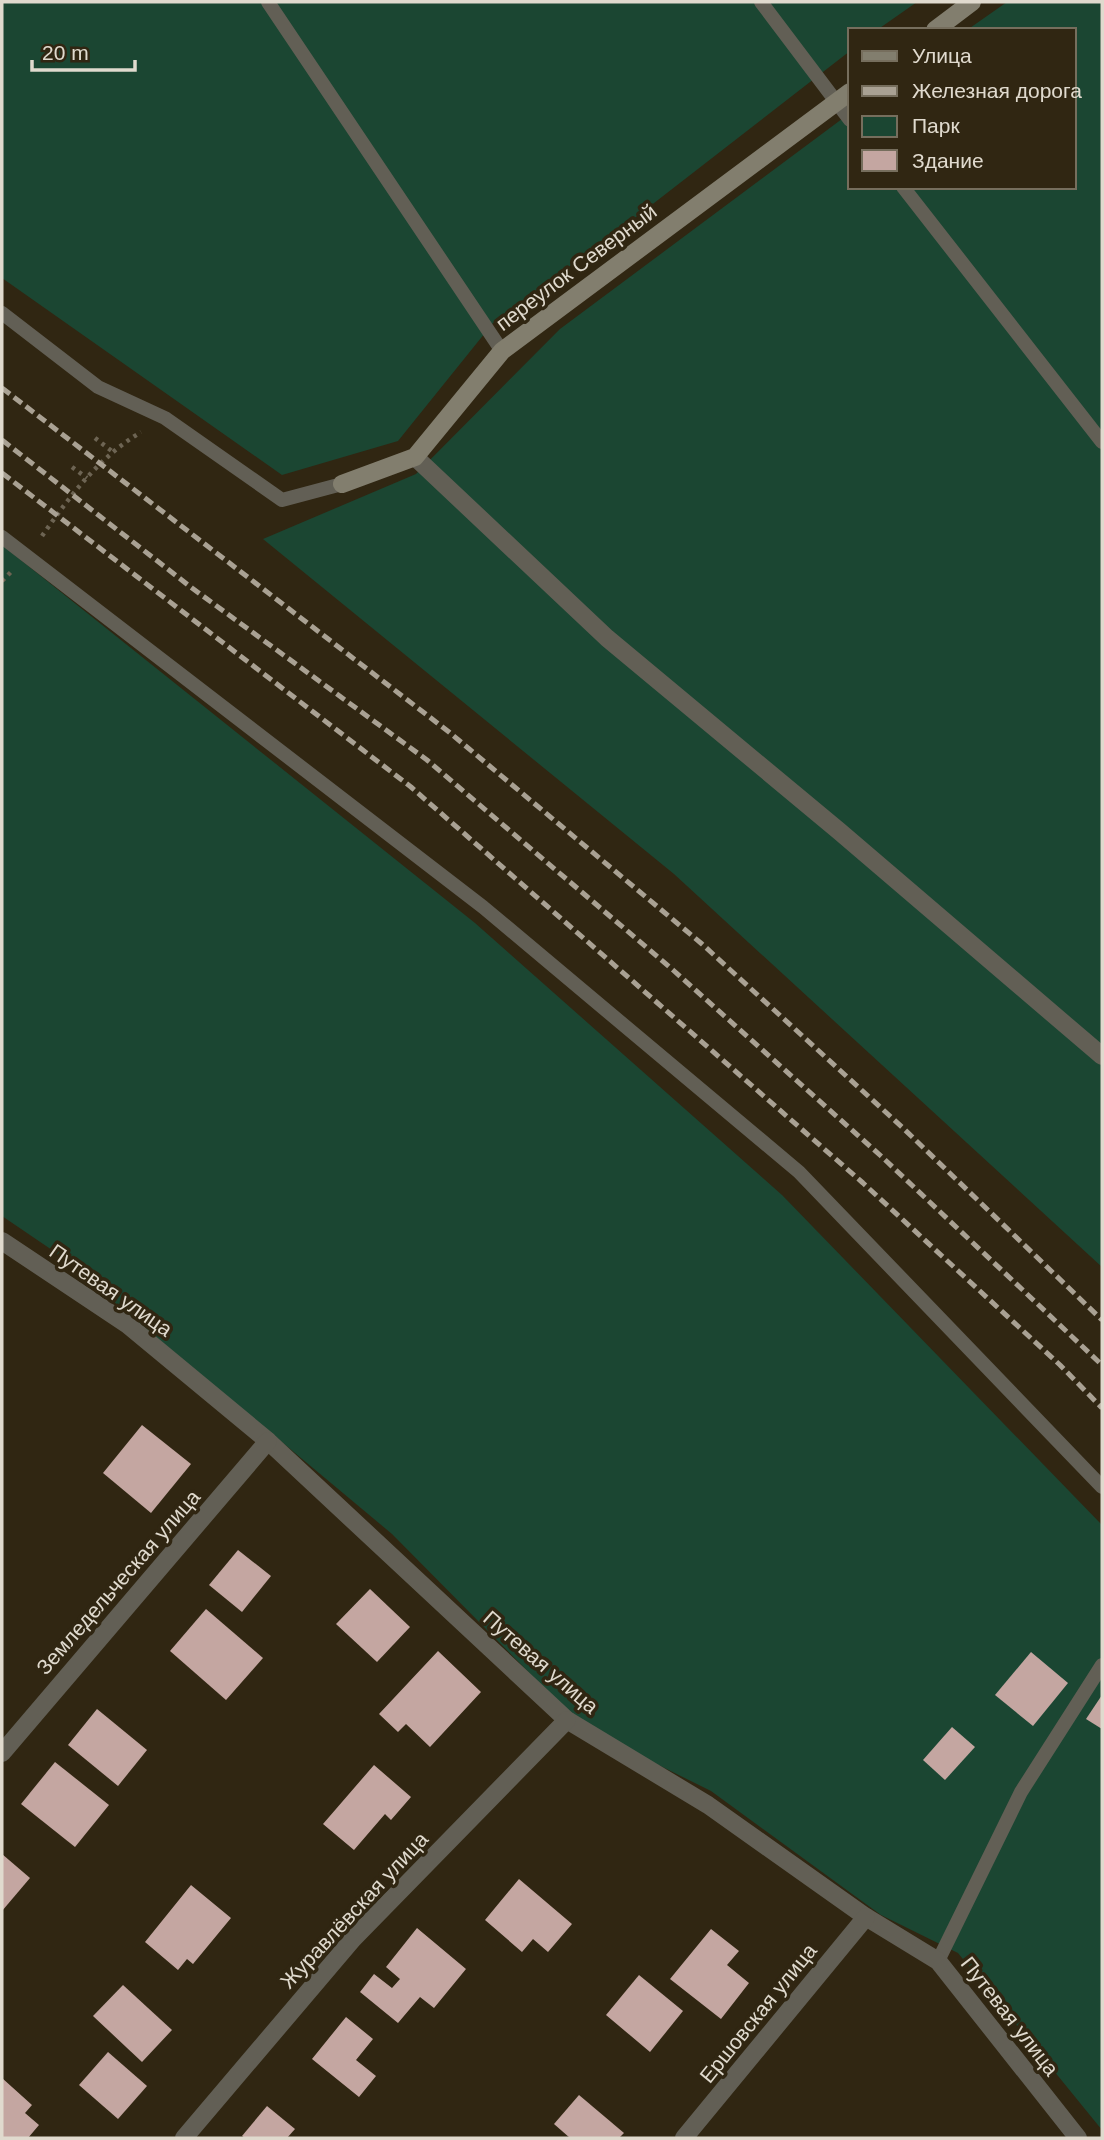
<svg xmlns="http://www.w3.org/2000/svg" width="1104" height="2140" font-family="Arial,sans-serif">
<rect width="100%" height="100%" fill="#302612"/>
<g fill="#1b4632">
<polygon points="2,2 917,2 877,30 850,30 850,51 627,224 493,323 398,441 282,475 2,278"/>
<polygon points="1007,2 1102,2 1102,1267 674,874 263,539 416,474 560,329 850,113 850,187 1074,187 1074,30 967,30"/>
<polygon points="2,545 475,923 782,1195 1102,1525 1102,2130 958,1953 881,1915 711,1791 584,1728 392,1534 52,1250 2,1216"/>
</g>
<g fill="#c4a6a1">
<polygon points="142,1425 191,1464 151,1513 103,1473"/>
<polygon points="238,1550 271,1576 242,1612 209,1585"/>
<polygon points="370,1589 410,1627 377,1662 336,1624"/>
<polygon points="206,1609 263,1658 226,1700 170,1651"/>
<polygon points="438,1651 481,1692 430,1747 406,1724 398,1732 379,1714"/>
<polygon points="1031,1652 1068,1683 1033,1726 995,1695"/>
<polygon points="1102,1695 1102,1729 1086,1719"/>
<polygon points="97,1709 147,1750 118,1786 68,1745"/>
<polygon points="952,1727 975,1747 945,1780 923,1760"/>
<polygon points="55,1762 109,1805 75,1847 21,1804"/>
<polygon points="374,1765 411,1797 391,1820 385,1814 354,1850 323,1824"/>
<polygon points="2,1854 30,1878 2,1911"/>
<polygon points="519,1879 572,1924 548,1952 533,1939 522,1952 485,1920"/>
<polygon points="191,1885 231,1918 193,1964 187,1959 178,1970 145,1942"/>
<polygon points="417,1928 466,1969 434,2008 420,1997 398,2023 360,1992 374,1974 392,1988 400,1979 386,1967"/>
<polygon points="711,1929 739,1951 727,1965 749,1983 721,2019 670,1979"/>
<polygon points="639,1975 683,2011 650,2052 606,2015"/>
<polygon points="123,1985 172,2030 142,2062 93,2016"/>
<polygon points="346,2017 373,2039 356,2060 376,2076 359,2097 312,2059"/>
<polygon points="108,2052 147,2086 118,2119 79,2085"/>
<polygon points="2,2078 32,2105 25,2113 39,2125 28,2138 2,2138"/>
<polygon points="579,2095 624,2133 619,2138 570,2138 554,2124"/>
<polygon points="267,2106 295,2129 287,2138 245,2138 242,2136"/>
</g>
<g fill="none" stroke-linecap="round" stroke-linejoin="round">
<g stroke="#6d6453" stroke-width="4.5" stroke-dasharray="3.5 5" stroke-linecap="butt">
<polyline points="95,438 113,452"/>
<polyline points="72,467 87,478"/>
<path d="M 42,536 C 70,496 98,458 141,432"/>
<polyline points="2,581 11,572"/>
</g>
<g stroke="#625f55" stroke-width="14">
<polyline points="268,2 502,351"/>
<polyline points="761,2 850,120"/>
<polyline points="903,187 1102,442"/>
<polyline points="2,313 98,387 165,418 282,500 342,484"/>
<polyline points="2,537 483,907 799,1172 1102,1487"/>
<polyline points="938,1961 1021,1792 1102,1665"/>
</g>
<g stroke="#625f55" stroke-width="18">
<polyline points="415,457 607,638 839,831 1102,1056"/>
<polyline points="2,1241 128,1325 268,1441 567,1720 708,1805 866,1917 938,1961 1078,2138"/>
<polyline points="2,1753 268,1441"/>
<polyline points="184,2138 353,1939 567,1720"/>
<polyline points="684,2138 866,1917"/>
</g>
<g stroke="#827e6e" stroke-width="18">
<polyline points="935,30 972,2"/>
<polyline points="342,484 415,457 502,351 850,92"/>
</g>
<g stroke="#a9a193" stroke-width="5" stroke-dasharray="10 5" stroke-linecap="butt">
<polyline points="2,388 449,732 702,944 903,1128 1102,1320"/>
<polyline points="2,440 192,588 427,760 673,970 881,1156 1102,1365"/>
<polyline points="2,473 411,787 863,1183 1060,1365 1102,1408"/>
</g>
</g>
<g text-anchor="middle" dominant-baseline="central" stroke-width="7" stroke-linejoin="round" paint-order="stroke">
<g font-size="21" fill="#e0dace" stroke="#302612">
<text transform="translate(576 267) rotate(-37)">переулок Северный</text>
<text transform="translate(111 1290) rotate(35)">Путевая улица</text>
<text transform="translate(118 1582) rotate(-49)">Земледельческая улица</text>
<text transform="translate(541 1662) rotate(41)">Путевая улица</text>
<text transform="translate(354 1910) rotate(-47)">Журавлёвская улица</text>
<text transform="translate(758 2013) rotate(-51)">Ершовская улица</text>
<text transform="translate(1010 2016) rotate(52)">Путевая улица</text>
</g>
</g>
<rect width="1104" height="2140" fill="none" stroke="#e0dace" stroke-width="7"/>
<rect x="848" y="28" width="228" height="161" fill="#302612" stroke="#766e5d" stroke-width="2"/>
<rect x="862" y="51" width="35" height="10" fill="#827e6e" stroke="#766e5d" stroke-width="2"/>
<text x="912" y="63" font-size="21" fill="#e0dace">Улица</text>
<rect x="862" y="86" width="35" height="10" fill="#a9a193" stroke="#766e5d" stroke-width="2"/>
<text x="912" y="98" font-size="21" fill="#e0dace">Железная дорога</text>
<rect x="862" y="116" width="35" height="21" fill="#1b4632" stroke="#766e5d" stroke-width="2"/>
<text x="912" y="133" font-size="21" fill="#e0dace">Парк</text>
<rect x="862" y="150" width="35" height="21" fill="#c4a6a1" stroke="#766e5d" stroke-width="2"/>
<text x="912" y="168" font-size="21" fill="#e0dace">Здание</text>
<path d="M32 60v10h103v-10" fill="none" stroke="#e0dace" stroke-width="3.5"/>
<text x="42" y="60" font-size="21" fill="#e0dace" stroke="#302612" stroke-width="5" paint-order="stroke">20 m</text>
</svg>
